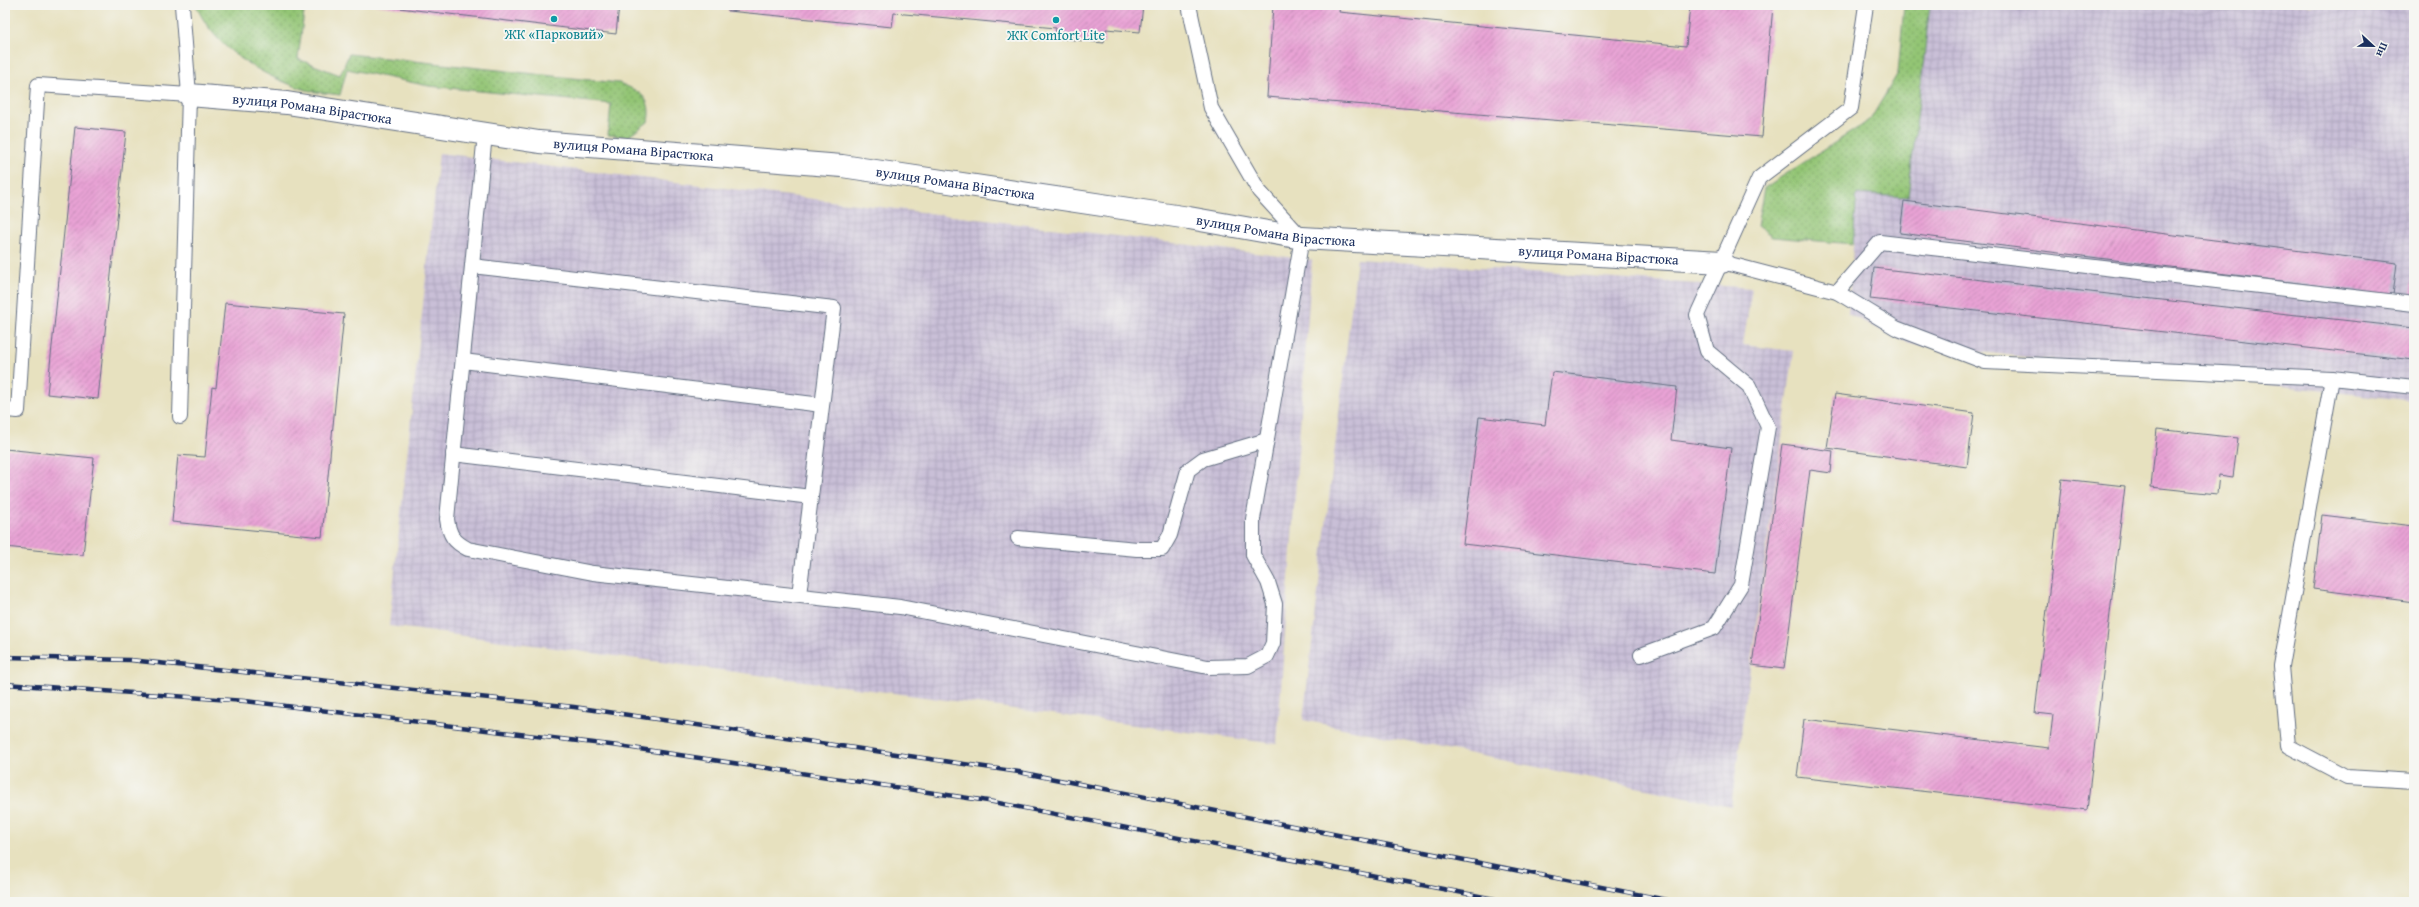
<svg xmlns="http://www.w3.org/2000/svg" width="2419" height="907" font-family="'Gentium Book Plus',serif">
<defs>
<pattern id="industrial-grid" width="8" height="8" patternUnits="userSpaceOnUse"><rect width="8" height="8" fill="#c9bfd7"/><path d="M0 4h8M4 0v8" fill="none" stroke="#aca4bb"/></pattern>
<pattern id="grass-dots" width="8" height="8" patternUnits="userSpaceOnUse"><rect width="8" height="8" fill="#93c575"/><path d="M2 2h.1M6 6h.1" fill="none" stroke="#77a063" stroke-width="1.8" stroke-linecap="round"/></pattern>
<pattern id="building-hatch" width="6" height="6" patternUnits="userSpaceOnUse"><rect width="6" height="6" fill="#e9a3d5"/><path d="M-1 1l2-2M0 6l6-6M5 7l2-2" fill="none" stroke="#bc85b0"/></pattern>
</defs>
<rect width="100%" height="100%" fill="#f6f6f2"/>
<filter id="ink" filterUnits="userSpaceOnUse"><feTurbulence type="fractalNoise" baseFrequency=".025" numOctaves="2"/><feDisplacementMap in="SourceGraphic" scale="8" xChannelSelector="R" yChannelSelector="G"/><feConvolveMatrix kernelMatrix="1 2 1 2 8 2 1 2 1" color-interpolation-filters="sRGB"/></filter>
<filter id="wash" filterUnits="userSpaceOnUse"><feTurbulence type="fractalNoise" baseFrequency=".012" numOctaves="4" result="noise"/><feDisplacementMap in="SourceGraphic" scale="16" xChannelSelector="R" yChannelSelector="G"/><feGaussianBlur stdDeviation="0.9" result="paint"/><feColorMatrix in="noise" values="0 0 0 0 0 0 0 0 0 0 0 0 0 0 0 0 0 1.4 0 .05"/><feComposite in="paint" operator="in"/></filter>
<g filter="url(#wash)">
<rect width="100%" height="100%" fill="#e7e1bf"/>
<g fill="url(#industrial-grid)">
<polygon points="1930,5 2414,5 2414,401 1910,344 1848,314 1857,194 1908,197"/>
<polygon points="439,153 1312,260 1277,744 389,626"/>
<polygon points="1357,259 1752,288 1743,345 1794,351 1731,806 1303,720"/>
</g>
<g fill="url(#grass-dots)" stroke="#577a6a">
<path d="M 196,5 L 305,5 L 298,59 L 340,75 L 349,54 L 619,83 C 639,91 653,97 648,122 L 628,137 L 608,135 L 611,104 L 429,86 L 347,69 L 340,95 C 328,93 315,93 303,89 C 261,75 214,49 196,5 Z"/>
<polygon points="1904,5 1930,5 1908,197 1857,194 1853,244 1772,237 1757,226 1764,188 1870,120 1898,73"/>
</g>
<g id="blocks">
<g fill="url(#building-hatch)">
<polygon points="374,5 619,5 616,34"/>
<polygon points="728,5 1143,5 1140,32 1106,29 1104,43 1055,38 1056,28 894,13 892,27 728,11"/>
<polygon points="1273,5 1340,5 1339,12 1686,46 1690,5 1773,5 1762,137 1267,97"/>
<polygon points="75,127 126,132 98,399 47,394"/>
<polygon points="1904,201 2397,263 2393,295 1900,233"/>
<polygon points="1874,268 2414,328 2414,360 1870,299"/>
<polygon points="2413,270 2414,270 2414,295 2410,294"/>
<polygon points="225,303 344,314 322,537 172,522 178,455 205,457 212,387 216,388"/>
<polygon points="1552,372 1677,387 1671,440 1731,448 1715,574 1463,544 1479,417 1545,425"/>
<polygon points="1835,394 1974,413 1967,467 1827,448"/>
<polygon points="2157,429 2238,438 2233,477 2219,475 2217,494 2151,487"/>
<polygon points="1782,444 1833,451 1831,473 1810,470 1784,669 1752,665"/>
<polygon points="5,449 94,458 83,555 5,547"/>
<polygon points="2062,479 2125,486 2087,810 1797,777 1804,719 2049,748 2053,715 2035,713"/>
<polygon points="2322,515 2414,526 2414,602 2313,589"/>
</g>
</g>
</g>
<g filter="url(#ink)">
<use href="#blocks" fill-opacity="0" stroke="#626d80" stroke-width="1"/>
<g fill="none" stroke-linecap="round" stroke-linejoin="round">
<g stroke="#626d80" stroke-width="16">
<g id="service">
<polyline points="182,5 189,95"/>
<path d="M 485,134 L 447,519 C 449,535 454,542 468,549 L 593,573 L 900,607 L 1208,667 L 1248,666 L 1267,656 L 1273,643 L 1275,604 L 1268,582 L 1253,555 L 1253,519 L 1302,238 L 1259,191 L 1211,108 L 1189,5"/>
<polyline points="1722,262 1837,292 1896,328 1985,362 2332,378 2414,387"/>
<polyline points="472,266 834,308 799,595"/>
<polyline points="1837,292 1880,242 2414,304"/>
<polyline points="463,361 822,405"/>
<polyline points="2332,378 2281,666 2288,746 2347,777 2414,781"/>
<polyline points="5,410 18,411 38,85 189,95 180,417"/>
<polyline points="453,454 811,497"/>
<polyline points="1018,538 1137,549 1162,549 1170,535 1188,470 1203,459 1267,440"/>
<polyline points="1641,655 1714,628 1741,585 1768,427 1749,386 1707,351 1697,315 1759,178 1851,108 1866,5"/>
</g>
</g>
<g stroke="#626d80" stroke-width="24">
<g id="minor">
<path id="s1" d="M 189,95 L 287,103 L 539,142 L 842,166 L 1189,218 L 1302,238 L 1722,262"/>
</g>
</g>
<use href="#service" stroke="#fff" stroke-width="14"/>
<use href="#minor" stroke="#fff" stroke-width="22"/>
<g stroke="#1b2f5e" stroke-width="4.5">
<g id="rail">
<polyline points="5,657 130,660 574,707 1019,772 1677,902"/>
<polyline points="5,684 245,701 619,746 988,801 1510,902"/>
</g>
</g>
<use href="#rail" stroke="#f6f6f2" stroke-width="3" stroke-dasharray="9" stroke-linecap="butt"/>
</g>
</g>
<g fill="#0f9aa8" stroke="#f6f6f2" stroke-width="1.5">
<circle cx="554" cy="19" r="4"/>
<circle cx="1056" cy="20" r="4"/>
</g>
<g text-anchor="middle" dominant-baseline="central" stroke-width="3.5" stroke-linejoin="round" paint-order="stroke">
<g font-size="14" fill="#0d838f" stroke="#f6f6f2">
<text x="554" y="34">ЖК «Парковий»</text>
<text x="1056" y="35">ЖК Comfort Lite</text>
</g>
<g font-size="14" fill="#1b2f5e" stroke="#f6f6f2">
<text stroke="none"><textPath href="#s1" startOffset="124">вулиця Романа Вірастюка</textPath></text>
<text stroke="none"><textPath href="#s1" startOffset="448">вулиця Романа Вірастюка</textPath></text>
<text stroke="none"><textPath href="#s1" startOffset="772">вулиця Романа Вірастюка</textPath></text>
<text stroke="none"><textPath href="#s1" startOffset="1096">вулиця Романа Вірастюка</textPath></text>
<text stroke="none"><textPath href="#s1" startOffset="1420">вулиця Романа Вірастюка</textPath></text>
</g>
</g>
<rect width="2419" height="907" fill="none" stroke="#f6f6f2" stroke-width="20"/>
<g transform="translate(2373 46) rotate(112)" stroke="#f6f6f2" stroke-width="3" paint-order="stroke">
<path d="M0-3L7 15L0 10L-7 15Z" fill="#1b2f5e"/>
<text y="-6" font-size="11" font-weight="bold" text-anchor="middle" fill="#1b2f5e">Пн</text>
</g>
</svg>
